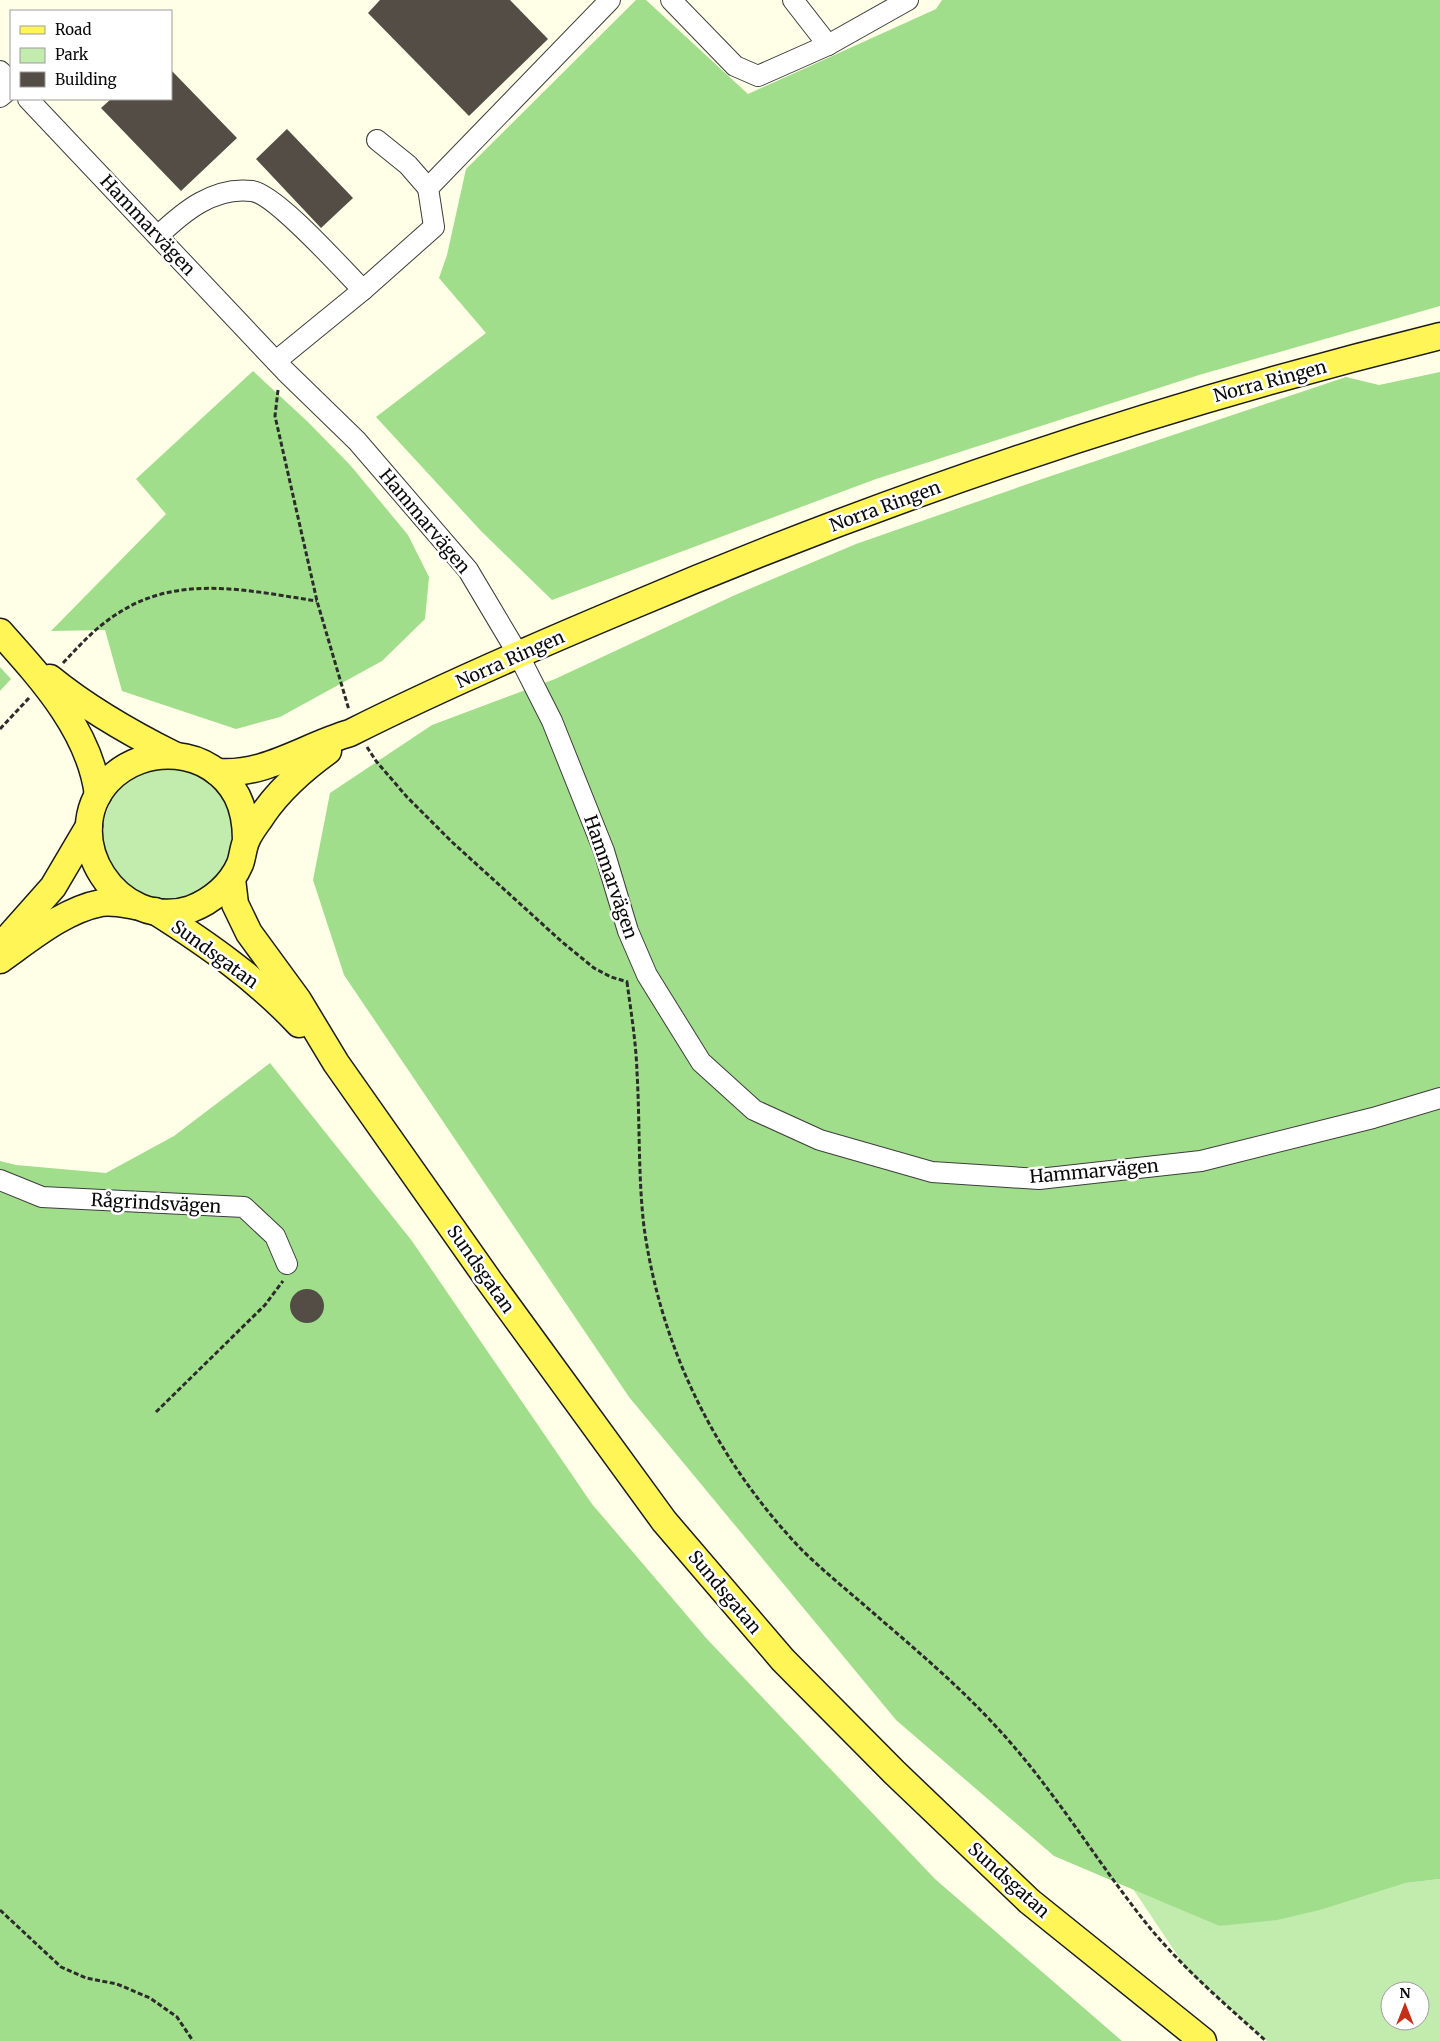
<svg xmlns="http://www.w3.org/2000/svg" width="1440" height="2041" font-family="Merriweather,serif">
<rect width="100%" height="100%" fill="#ffffe7"/>
<g fill="#c2ecad" fill-rule="evenodd">
<circle cx="169" cy="833" r="66"/>
<path d="M 1440,1879 L 1440,2041 L 1267,2041 L 1188,1971 L 1133,1889 L 1219,1926 L 1324,1909 L 1406,1883 ZM 1390,1991 L 1420,1991 L 1420,2021 L 1390,2021 Z"/>
</g>
<g fill="#a1de8b">
<polygon points="636,0 646,0 748,94 936,9 942,0 1440,0 1440,306 1199,375 876,479 552,600 481,531 376,417 486,333 439,278 447,255 466,169"/>
<polygon points="253,371 308,422 351,466 408,535 429,577 425,619 382,661 280,717 236,729 122,691 105,630 51,631 166,514 136,479"/>
<polygon points="1440,372 1440,1879 1406,1883 1324,1909 1277,1920 1219,1926 1054,1856 896,1720 629,1397 344,975 313,880 330,793 432,725 555,679 735,595 856,544 1042,479 1346,377 1379,385"/>
<polygon points="0,667 11,679 0,691"/>
<polygon points="270,1063 412,1241 592,1504 707,1639 935,1879 1122,2041 0,2041 0,1161 16,1165 106,1173 174,1136"/>
</g>
<g fill="#534d45">
<polygon points="380,0 510,0 548,39 469,116 368,13"/>
<polygon points="171,70 237,138 181,191 101,108 111,99 171,99"/>
<polygon points="287,129 353,198 321,228 256,159"/>
<circle cx="307" cy="1306" r="17"/>
</g>
<g fill="none" stroke-linecap="round" stroke-linejoin="round">
<g stroke="#3d3d3d" stroke-width="22">
<g id="minor">
<polyline points="671,0 735,66 758,76 828,45 908,0"/>
<polyline points="793,0 828,45"/>
<polyline points="0,71 11,82"/>
<polyline points="0,97 11,88"/>
<polyline points="28,99 285,371 357,441 468,570 518,654 552,721 604,851 628,931 647,975 701,1062 754,1110 820,1140 932,1172 1039,1179 1201,1161 1373,1118 1440,1098"/>
<polyline points="377,140 408,165 428,188"/>
<path d="M 158,236 C 183,212 214,186 252,191 C 276,194 343,270 363,290"/>
<polyline points="276,361 363,290 434,227 428,188 610,0"/>
<polyline points="0,1180 42,1197 244,1207 275,1236 287,1264"/>
</g>
</g>
<g stroke="#1b1b1b" stroke-width="29">
<g id="major">
<path d="M 0,632 C 42,679 90,731 98,795"/>
<path d="M 50,678 C 88,709 130,733 174,755"/>
<path d="M 217,772 C 265,776 305,746 350,733 C 441,687 534,647 627,608 C 892,495 1161,405 1440,336"/>
<path d="M 246,840 C 246,825 244,810 237,796 C 211,747 144,743 108,781 C 56,838 118,933 191,909 C 212,901 231,885 240,864 C 243,856 243,847 247,839 C 251,830 258,822 263,814 C 281,788 303,769 328,751"/>
<polyline points="232,879 235,904 249,933 298,1000 336,1063 490,1282 664,1521 783,1660 894,1772 1029,1901 1203,2041"/>
<path d="M 155,911 C 207,944 257,979 299,1024"/>
<polyline points="0,947 53,887 89,826"/>
<path d="M 0,960 C 30,939 64,910 101,903 C 112,901 124,904 135,906"/>
</g>
</g>
<g stroke="#2c2c2c" stroke-width="3" stroke-dasharray="5 2.5" stroke-linecap="butt">
<polyline points="278,390 275,416 317,601 349,710"/>
<path d="M 63,663 C 80,645 96,627 117,614 C 178,573 250,591 317,601"/>
<polyline points="0,729 29,698"/>
<polyline points="367,747 376,761 407,797 452,842 561,941 594,968 611,977 628,982"/>
<path d="M 627,982 C 631,1012 636,1042 637,1072 C 640,1124 638,1176 644,1227 C 661,1349 716,1459 800,1548 C 820,1568 842,1586 863,1604 C 910,1645 959,1685 1001,1732 C 1056,1792 1098,1864 1150,1928 C 1184,1969 1226,2005 1266,2041"/>
<polyline points="156,1412 265,1305 283,1281"/>
<polyline points="0,1910 61,1967 86,1978 117,1984 150,1998 177,2017 193,2041"/>
</g>
<use href="#minor" stroke="#fff" stroke-width="20"/>
<use href="#major" stroke="#fff557" stroke-width="26"/>
</g>
<g text-anchor="middle" dominant-baseline="central" stroke-width="5" stroke-linejoin="round" paint-order="stroke">
<g font-size="18" fill="#0a0a0a" stroke="#fff">
<text transform="translate(148 225) rotate(47)">Hammarvägen</text>
<text transform="translate(1270 381) rotate(-15)">Norra Ringen</text>
<text transform="translate(885 506) rotate(-20)">Norra Ringen</text>
<text transform="translate(425 521) rotate(50)">Hammarvägen</text>
<text transform="translate(510 659) rotate(-24)">Norra Ringen</text>
<text transform="translate(611 877) rotate(71)">Hammarvägen</text>
<text transform="translate(215 954) rotate(36)">Sundsgatan</text>
<text transform="translate(1094 1171) rotate(-5)">Hammarvägen</text>
<text transform="translate(156 1203) rotate(3)">Rågrindsvägen</text>
<text transform="translate(481 1269) rotate(55)">Sundsgatan</text>
<text transform="translate(725 1592) rotate(50)">Sundsgatan</text>
<text transform="translate(1009 1880) rotate(42)">Sundsgatan</text>
</g>
</g>
<rect x="10" y="10" width="162" height="90" fill="#ffffff" stroke="#9d9d9d"/>
<rect x="20" y="26" width="25" height="8" fill="#fff557" stroke="#9d9d9d"/>
<text x="55" y="35" font-size="15" fill="#0a0a0a">Road</text>
<rect x="20" y="48" width="25" height="15" fill="#c2ecad" stroke="#9d9d9d"/>
<text x="55" y="60" font-size="15" fill="#0a0a0a">Park</text>
<rect x="20" y="72" width="25" height="15" fill="#534d45" stroke="#9d9d9d"/>
<text x="55" y="85" font-size="15" fill="#0a0a0a">Building</text>
<g transform="translate(1405 2006)"><circle r="24" fill="#ffffff" stroke="#9d9d9d"/>
<path d="M0-4L9 19L0 12L-9 19Z" fill="#c52f17"/>
<text y="-8" font-size="14" font-weight="bold" text-anchor="middle" fill="#0a0a0a">N</text>
</g>
</svg>
